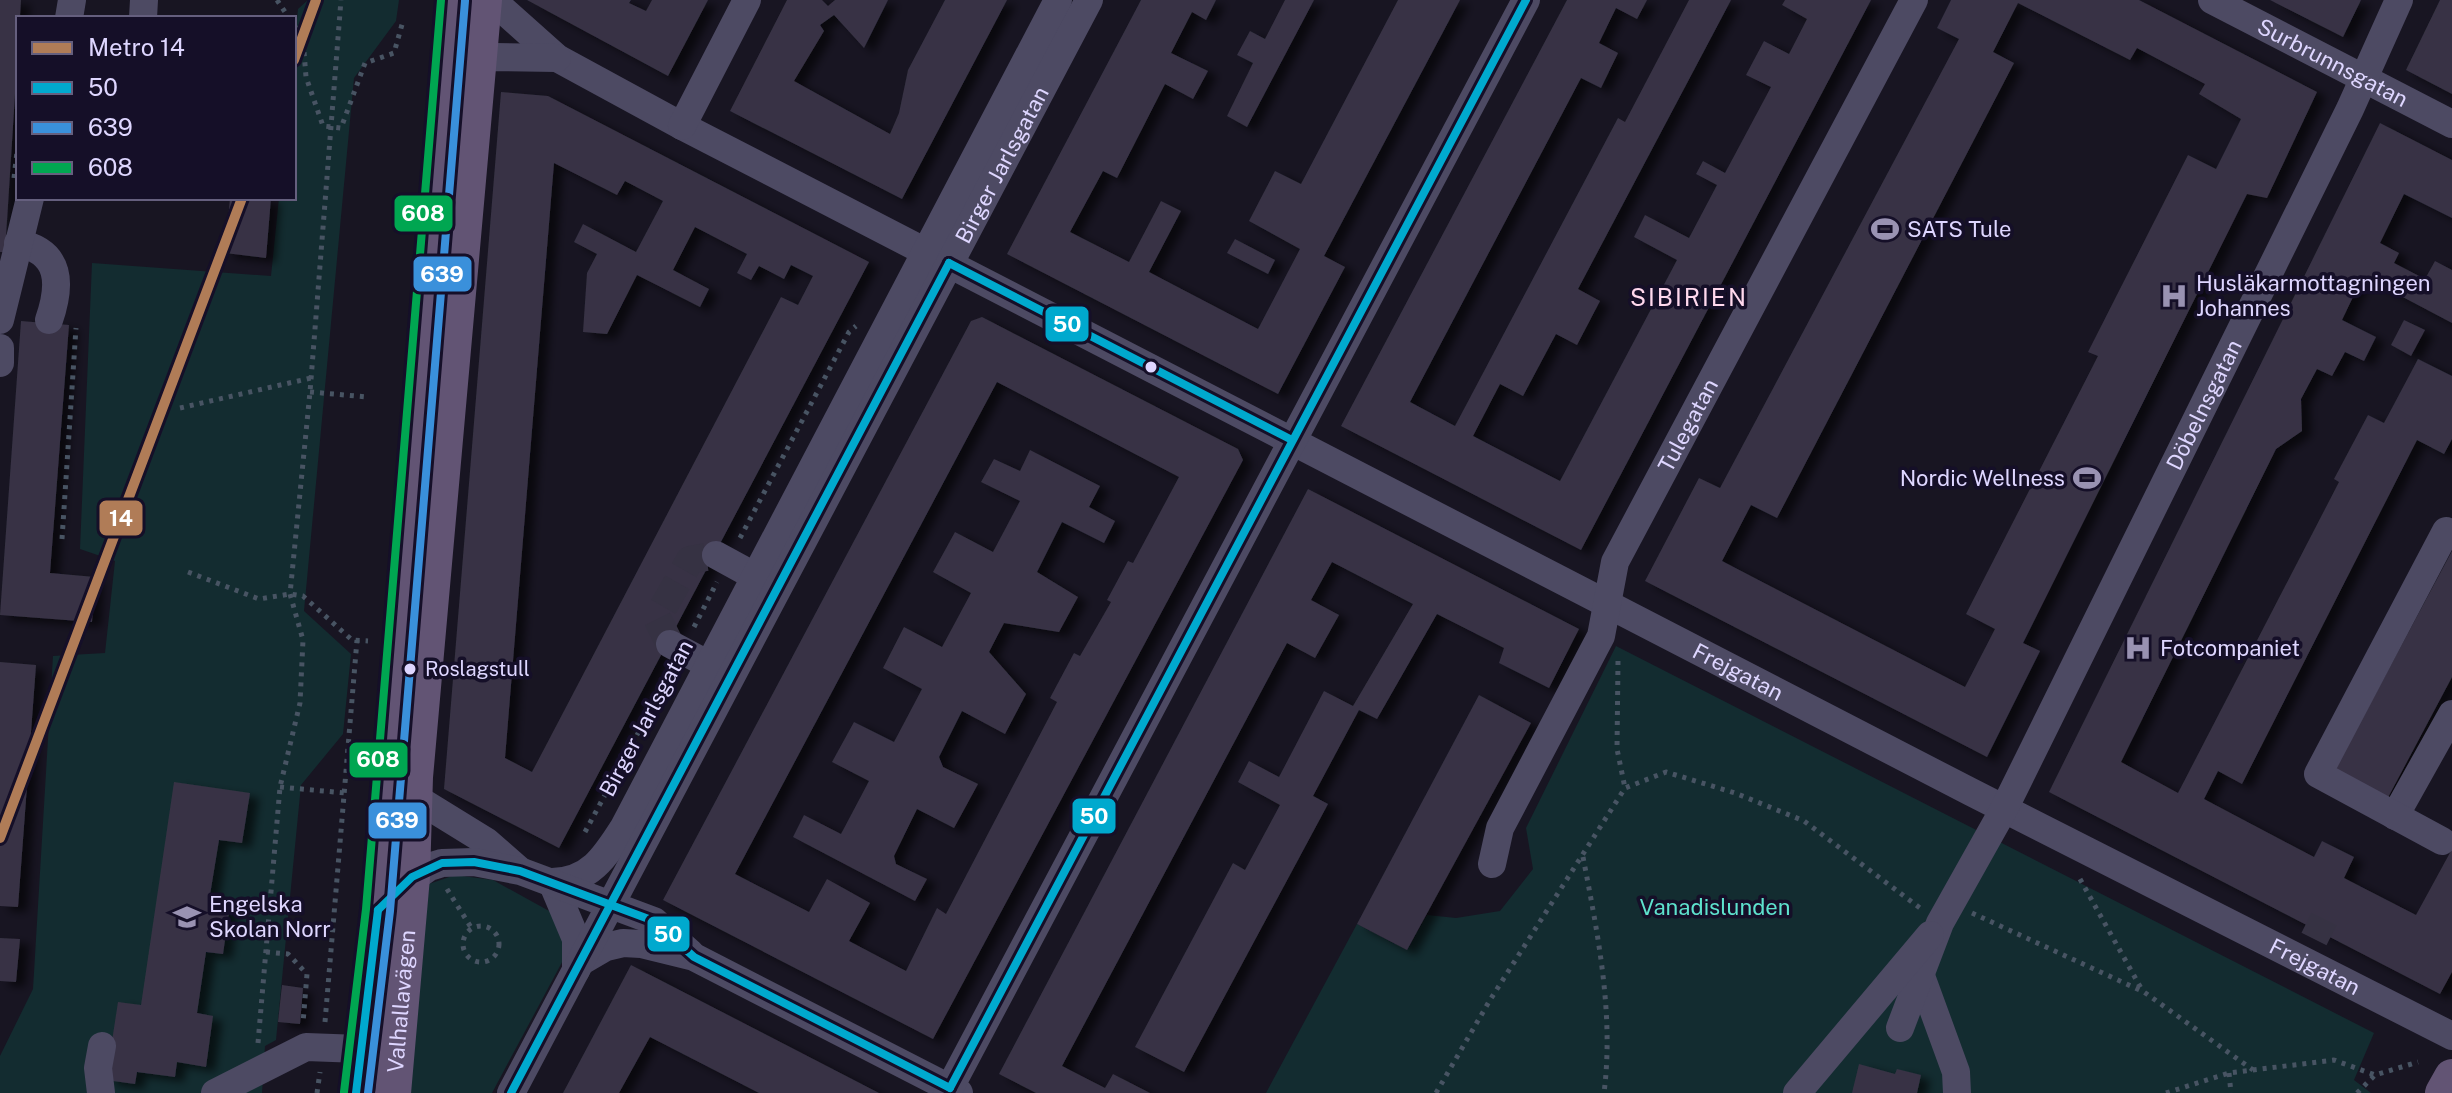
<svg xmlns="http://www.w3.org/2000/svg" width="2452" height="1093" font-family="'Public Sans',sans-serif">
<defs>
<filter id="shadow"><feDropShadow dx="9" dy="5" stdDeviation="4" flood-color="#0009"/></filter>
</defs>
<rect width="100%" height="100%" fill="#181522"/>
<g fill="#132c30">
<polygon points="308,0 399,0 396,21 354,78 304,611 351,654 343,734 301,785 276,1040 265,1046 262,1093 0,1093 0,1056 33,989 53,656 105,653 115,561 80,549 92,263 271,276 279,198 294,198 294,50 298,9"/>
<polygon points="1616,646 2374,1033 2354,1080 2371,1093 1266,1093 1357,924 1407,950 1427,915 1456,918 1500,911 1533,869 1526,828"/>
<polygon points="455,875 493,880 551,912 568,951 492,1093 410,1093 429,884"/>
</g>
<g fill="#373344" fill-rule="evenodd" filter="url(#shadow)">
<polygon points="0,0 21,0 5,252 0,252"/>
<polygon points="527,0 631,0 629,3 646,11 652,0 708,0 668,76"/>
<polygon points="787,0 822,0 828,6 835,0 888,0 864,48 834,15 820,25 824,31 794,81 890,134 899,113 908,70 945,0 1007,0 902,199 730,111"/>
<polygon points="1141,0 1216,0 1206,20 1192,12 1171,53 1208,71 1193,99 1165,84 1117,178 1103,171 1070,232 1129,262 1161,201 1181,211 1149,272 1258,329 1300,249 1249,221 1275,171 1301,184 1398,0 1460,0 1324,256 1345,267 1278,394 1007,254"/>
<polygon points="1285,0 1314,0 1247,127 1227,116 1253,63 1237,55 1250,31 1265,39"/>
<polygon points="1567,0 1647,0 1637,19 1616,8 1599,43 1618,53 1601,88 1581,78 1410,402 1455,426 1618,118 1625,122 1689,0 1731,0 1578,289 1600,301 1577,345 1556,334 1523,396 1500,384 1473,436 1560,481 1677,260 1634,237 1645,215 1689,238 1717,185 1696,174 1703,161 1725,173 1771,87 1746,75 1764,41 1789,54 1807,19 1782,5 1785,0 1871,0 1581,550 1341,426"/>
<path d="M 1951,0 L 2139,0 L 2317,92 L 2267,198 L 2247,194 L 2023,643 L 2040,651 L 1987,757 L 1645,581 L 1699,478 L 1720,488 L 1959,39 L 1937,28 ZM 2018,3 L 2130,60 L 2137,48 L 2205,84 L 2199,94 L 2241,119 L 2216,169 L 2188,155 L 2088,352 L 2098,356 L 1966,614 L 1995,629 L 1965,687 L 1722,561 L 1751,505 L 1777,518 L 2014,63 L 1993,52 Z"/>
<polygon points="2270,0 2361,0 2343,37"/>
<polygon points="2440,0 2452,0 2452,94 2406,70"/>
<path d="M 501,92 L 548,96 L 869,262 L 559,848 L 444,789 ZM 554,163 L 617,195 L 625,181 L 663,201 L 636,252 L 583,224 L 574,242 L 597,254 L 587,273 L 583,332 L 607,334 L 637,275 L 700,307 L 709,289 L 673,270 L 695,227 L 747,254 L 737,273 L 751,280 L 759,266 L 784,279 L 791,265 L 813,276 L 798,305 L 781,297 L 532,772 L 505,758 Z"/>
<polygon points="2380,123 2452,160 2452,218 2404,194 2380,243 2399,253 2394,263 2425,279 2435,261 2452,270 2452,323 2363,276 2342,320 2376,337 2364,361 2345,352 2332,376 2317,369 2301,399 2302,431 2276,449 2121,762 2178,793 2339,482 2334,479 2368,415 2384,423 2418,359 2452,376 2452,439 2444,454 2417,440 2242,784 2218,771 2204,799 2314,857 2322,841 2354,857 2344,878 2416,915 2452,849 2452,972 2440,994 2049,792"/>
<polygon points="230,198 271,198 266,258 225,253"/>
<polygon points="1235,239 1275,260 1268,274 1227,253"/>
<path d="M 982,317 L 1238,449 L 1243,460 L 933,1039 L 663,900 L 971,321 ZM 997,382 L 1179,477 L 1133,563 L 1128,561 L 1107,600 L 1111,602 L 1080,656 L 1074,653 L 1050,698 L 1057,702 L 946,914 L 937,908 L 906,971 L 849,941 L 870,903 L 827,879 L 809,912 L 735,874 Z"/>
<polygon points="2404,320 2425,330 2411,356 2391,345"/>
<polygon points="21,321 69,325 50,573 95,577 92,622 0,615"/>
<polygon points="1030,450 1100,486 1089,507 1115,521 1104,543 1062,522 1037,572 1078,597 1059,632 1004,623 989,652 1026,694 1005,734 962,711 939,757 943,767 978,784 954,828 917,809 894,856 896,864 927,879 915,901 793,837 804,815 841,834 869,781 832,762 854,722 894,742 922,689 883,668 904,627 942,647 971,593 933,572 955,532 993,552 1020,501 981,482 994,459 1020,471"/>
<polygon points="1308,489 1579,629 1549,688 1499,663 1504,648 1437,614 1377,719 1359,710 1313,796 1328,804 1184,1072 1135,1047 1233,863 1245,870 1280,805 1238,782 1249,761 1279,777 1324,691 1353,706 1413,604 1332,562 1311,600 1339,615 1315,658 1287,643 1062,1066 1105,1088 1113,1074 1150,1093 1036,1093 999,1074"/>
<polygon points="2452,551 2452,677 2384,805 2331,777"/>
<polygon points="0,662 36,665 18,907 0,906"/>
<polygon points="1479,695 1531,723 1407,950 1357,924"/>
<polygon points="174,782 250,793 242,843 219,840 209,901 230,905 223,954 206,952 197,1013 213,1016 206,1067 177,1062 175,1077 137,1072 135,1084 106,1080 118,1002 141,1005"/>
<polygon points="0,938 20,939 16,982 0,981"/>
<polygon points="631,965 761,1032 879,1093 759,1093 650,1037 619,1093 563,1093"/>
<polygon points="282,985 303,988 300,1024 278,1022"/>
<polygon points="1859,1064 1895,1074 1897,1069 1921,1075 1917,1093 1852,1093"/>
</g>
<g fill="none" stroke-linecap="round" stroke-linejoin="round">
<g stroke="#363243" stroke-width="28" stroke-dasharray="28 14" stroke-linecap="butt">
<polyline points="670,644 657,618 690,560 716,555"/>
<polyline points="2314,939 2324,919"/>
</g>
<g stroke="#485463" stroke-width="5" stroke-dasharray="4 6" stroke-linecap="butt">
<polyline points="277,0 289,18"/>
<polyline points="294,25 303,39 306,77 323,126 341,128 365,63 394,53 403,21"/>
<polyline points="14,178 18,143"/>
<polyline points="310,392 368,397"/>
<polyline points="180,408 311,378"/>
<polyline points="740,538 849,332 856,326"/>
<polyline points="62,539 76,328"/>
<polyline points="188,572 259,599 290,594 303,596 352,640 368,641"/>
<polyline points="694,627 717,582"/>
<polyline points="1618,661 1617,749 1625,788"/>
<polyline points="280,787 345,793"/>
<polyline points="585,832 671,672"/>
<path d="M 1583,857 C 1598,935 1614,1014 1604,1093"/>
<polyline points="2080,879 2142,990"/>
<polyline points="447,889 472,929"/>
<polyline points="1972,913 2144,992 2253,1070"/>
<circle cx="481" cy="944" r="18"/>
<polyline points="266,952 288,954 307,974 303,1023"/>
<polyline points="325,1022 357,640"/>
<polyline points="258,1043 280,787 300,703 303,640 290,594 310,392 341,0"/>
<polyline points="2229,1073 2231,1093"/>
<polyline points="317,1093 320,1072"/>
<polyline points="1436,1093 1490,1000 1625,788 1666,772 1735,793 1804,821 1920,908"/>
<polyline points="2166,1093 2229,1073 2334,1060 2375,1075"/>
<polyline points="2357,1093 2375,1075 2418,1062"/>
</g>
<g stroke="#4d4a63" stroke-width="28">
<path id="s1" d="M 492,0 L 557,58 L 682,126 L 1971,792 L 2452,1036"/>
<path id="s2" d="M 2212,0 L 2452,124"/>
<polyline points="69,18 72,0"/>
<polyline points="143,18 144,0"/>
<polyline points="479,61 494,57 557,58"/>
<polyline points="682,126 747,0"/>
<path d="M 18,243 C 62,252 61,285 49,320"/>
<polyline points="0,320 30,198"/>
<polyline points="0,348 0,363"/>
<polyline points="716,555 771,585"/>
<polyline points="670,644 726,674"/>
<polyline points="414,797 487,842 519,870"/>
<polyline points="2395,816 2452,714"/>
<polyline points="2442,841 2318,774 2446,531"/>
<path id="s3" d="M 1492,864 L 1500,828 L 1601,636 L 1615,562 L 1914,0"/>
<path d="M 552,882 C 590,881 605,857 624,827 L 1058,0"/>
<polyline points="552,882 576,939 576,970"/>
<polyline points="401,887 429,867 442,863 474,862 520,871 654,921 690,953"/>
<polyline points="582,961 606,947 623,943 641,944 694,957 959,1093"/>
<polyline points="1921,976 1956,1072 1957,1093"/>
<path id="s4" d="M 1900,1028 L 1940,923 L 2004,809 L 2350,109 L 2399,0"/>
<polyline points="101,1093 98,1068 102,1046"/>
<polyline points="215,1093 306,1047 360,1049"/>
<path id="s5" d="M 511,1093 L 1089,0"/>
<polyline points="947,1093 1526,0"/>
<polyline points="1797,1093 1930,935"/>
</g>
<g stroke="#625474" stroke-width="36">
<polyline points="356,1093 378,910 453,0"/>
<path id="s6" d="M 393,1093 L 412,877 L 415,777 L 484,0"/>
<polyline points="2443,1093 2452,1077"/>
</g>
<g stroke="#150f28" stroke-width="14">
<g id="bus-1">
<polyline points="949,263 1292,440"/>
<polyline points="378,910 412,877 442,863 474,862 520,871 654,921 694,957 950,1088"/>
<polyline points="950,1088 1526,0"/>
<polyline points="356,1093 378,910"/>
<polyline points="511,1093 949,263"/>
</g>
</g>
<g stroke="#150f28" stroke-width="14">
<polyline id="bus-2" points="368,1093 390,911 465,1"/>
</g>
<g stroke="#150f28" stroke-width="14">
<polyline id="bus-3" points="344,1092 366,909 441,0"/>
</g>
<use href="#bus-1" stroke="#00a9ce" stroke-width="8"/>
<use href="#bus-2" stroke="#3a90db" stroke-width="8"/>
<use href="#bus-3" stroke="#00a651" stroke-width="8"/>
<g stroke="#150f28" stroke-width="16">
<g id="metro-1">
<polyline points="294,60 316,0"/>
<polyline points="0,838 242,198"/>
</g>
</g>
<use href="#metro-1" stroke="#b07c57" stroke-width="10"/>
</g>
<defs>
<g id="stadium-bare" transform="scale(2.16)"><path d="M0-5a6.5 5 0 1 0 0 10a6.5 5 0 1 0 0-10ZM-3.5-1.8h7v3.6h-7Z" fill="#9992b2" stroke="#150f28" stroke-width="2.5" paint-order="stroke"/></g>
<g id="hospital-bare" transform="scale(2.16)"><path d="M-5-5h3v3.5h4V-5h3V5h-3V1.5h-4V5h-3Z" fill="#9992b2" stroke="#150f28" stroke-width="2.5" paint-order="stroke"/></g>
<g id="school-bare" transform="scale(2.16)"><path d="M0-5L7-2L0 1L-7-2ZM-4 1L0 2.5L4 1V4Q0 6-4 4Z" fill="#9992b2" stroke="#150f28" stroke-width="2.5" paint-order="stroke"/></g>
</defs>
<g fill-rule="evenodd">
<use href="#stadium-bare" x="1885" y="229"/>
<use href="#hospital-bare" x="2174" y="296"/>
<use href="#stadium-bare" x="2087" y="478"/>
<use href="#hospital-bare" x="2138" y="648"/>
<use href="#school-bare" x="187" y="917"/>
</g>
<g fill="#ded6ff" stroke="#150f28" stroke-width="3">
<circle cx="1151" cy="367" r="7"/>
<circle cx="410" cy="669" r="7"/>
</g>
<g text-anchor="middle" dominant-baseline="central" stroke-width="7" stroke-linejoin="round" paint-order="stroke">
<g font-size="20" fill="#ded6ff" stroke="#150f28" text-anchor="start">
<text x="425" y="669">Roslagstull</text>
</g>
<g font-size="22" fill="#ded6ff" stroke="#150f28">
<text stroke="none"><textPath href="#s2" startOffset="136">Surbrunnsgatan</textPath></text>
<text stroke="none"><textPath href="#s5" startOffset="1050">Birger Jarlsgatan</textPath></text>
<text stroke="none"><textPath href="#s4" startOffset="694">Döbelnsgatan</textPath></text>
<text stroke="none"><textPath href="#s3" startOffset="484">Tulegatan</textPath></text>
<text stroke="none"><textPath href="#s1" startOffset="1418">Frejgatan</textPath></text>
<text transform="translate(646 718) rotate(-62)">Birger Jarlsgatan</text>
<text stroke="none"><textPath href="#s1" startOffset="2066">Frejgatan</textPath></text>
<text stroke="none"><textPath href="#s6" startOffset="92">Valhallavägen</textPath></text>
</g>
<g font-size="22" fill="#ded6ff" stroke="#150f28" text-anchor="start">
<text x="1907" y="229">SATS Tule</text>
<text x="2196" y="283">Husläkarmottagningen<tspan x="2196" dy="25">Johannes</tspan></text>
<text x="2065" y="478" text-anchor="end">Nordic Wellness</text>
<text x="2160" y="648">Fotcompaniet</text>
<text x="209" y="904">Engelska<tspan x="209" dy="25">Skolan Norr</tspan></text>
</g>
<g font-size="22" fill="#5ee2cd" stroke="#150f28">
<text x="1715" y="907">Vanadislunden</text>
</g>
<g font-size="24" letter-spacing="2" fill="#ffd8ed" stroke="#150f28">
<text x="1689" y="297">SIBIRIEN</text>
</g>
</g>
<g stroke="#150f28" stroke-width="3">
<rect x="393" y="194" width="61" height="39" rx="8" fill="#00a651"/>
<rect x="412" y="255" width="61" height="38" rx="8" fill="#3a90db"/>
<rect x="1044" y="305" width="46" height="38" rx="8" fill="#00a9ce"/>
<rect x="98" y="499" width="46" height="38" rx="8" fill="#b07c57"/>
<rect x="348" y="741" width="61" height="38" rx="8" fill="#00a651"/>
<rect x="1071" y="797" width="46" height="38" rx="8" fill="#00a9ce"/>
<rect x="367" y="801" width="61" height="39" rx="8" fill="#3a90db"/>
<rect x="646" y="915" width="45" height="38" rx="8" fill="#00a9ce"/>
</g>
<g font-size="22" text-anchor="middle" font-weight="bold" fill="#fff">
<text x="423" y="221">608</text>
<text x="442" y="282">639</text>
<text x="1067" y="332">50</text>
<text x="121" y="526">14</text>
<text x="378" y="767">608</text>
<text x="1094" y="824">50</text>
<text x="397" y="828">639</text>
<text x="668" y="942">50</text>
</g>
<rect x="16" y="16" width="280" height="184" fill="#150f28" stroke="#655f7e" stroke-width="2"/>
<rect x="32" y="42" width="40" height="12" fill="#b07c57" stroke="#655f7e" stroke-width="2"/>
<text x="88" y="56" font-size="24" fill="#ded6ff">Metro 14</text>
<rect x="32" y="82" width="40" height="12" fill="#00a9ce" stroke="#655f7e" stroke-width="2"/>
<text x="88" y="96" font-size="24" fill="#ded6ff">50</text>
<rect x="32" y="122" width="40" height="12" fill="#3a90db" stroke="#655f7e" stroke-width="2"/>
<text x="88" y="136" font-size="24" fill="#ded6ff">639</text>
<rect x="32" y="162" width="40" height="12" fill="#00a651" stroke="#655f7e" stroke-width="2"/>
<text x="88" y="176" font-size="24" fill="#ded6ff">608</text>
</svg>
